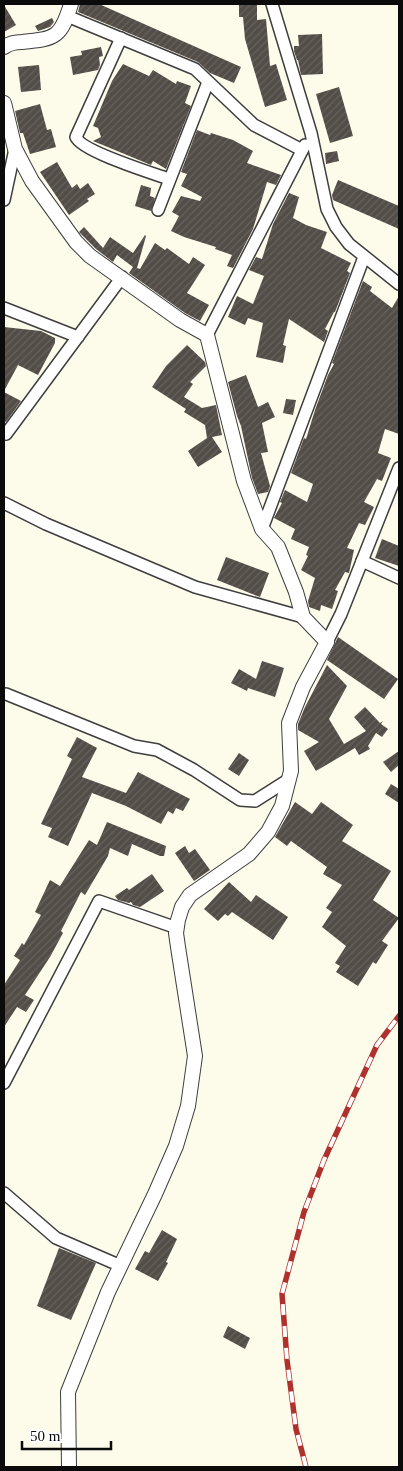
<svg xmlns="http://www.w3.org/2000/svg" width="403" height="1471" font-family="'Times New Roman',serif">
<defs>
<pattern id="building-hatch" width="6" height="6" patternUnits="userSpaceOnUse" patternTransform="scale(1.25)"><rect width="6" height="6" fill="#534d48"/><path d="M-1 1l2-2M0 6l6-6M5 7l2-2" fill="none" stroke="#67625e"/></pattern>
</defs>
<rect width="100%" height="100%" fill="#fdfbea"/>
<g fill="url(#building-hatch)">
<polygon points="80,4 99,4 241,67 234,83 210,73 198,62 78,12"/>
<polygon points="239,4 257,4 257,20 266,19 270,66 276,64 287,100 265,107 245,39 243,17 239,17"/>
<polygon points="4,5 16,25 4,32"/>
<polygon points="52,18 54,22 50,27 38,31 35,26"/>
<polygon points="322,34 323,74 301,75 298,60 297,60 294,51 294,46 299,46 298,35"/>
<polygon points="101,47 103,56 99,57 100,65 98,70 73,75 70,57 82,55 81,51"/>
<polygon points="123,64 149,76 153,70 176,84 177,81 191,86 185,103 191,106 166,169 153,161 151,165 93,141 101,137 98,128 93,126 112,81"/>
<polygon points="39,65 41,90 21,92 18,67"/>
<polygon points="339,87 353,136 330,143 316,94"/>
<polygon points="40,104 47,130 51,129 56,147 30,154 23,133 20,133 15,111"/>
<polygon points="197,130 210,135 211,133 233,140 253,151 247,163 281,175 276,185 267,182 253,229 233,268 227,266 232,255 215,249 216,247 184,237 171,231 179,216 172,212 181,196 200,201 202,197 181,186 187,174 181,172"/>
<polygon points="337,151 339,161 326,164 325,153"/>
<polygon points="57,162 72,188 77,184 80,189 88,183 95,194 87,199 89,201 69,215 40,172"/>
<polygon points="338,180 399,206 399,229 333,200 332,195"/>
<polygon points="141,185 151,188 150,196 155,198 151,211 135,206"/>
<polygon points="289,193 299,197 293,218 306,225 327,232 321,248 351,263 347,271 350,273 335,312 334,312 325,329 328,331 324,342 289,319 283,345 286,346 283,363 256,357 263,323 248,318 245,325 228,317 237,296 253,304 264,276 249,270 256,257 262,259 273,224"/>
<polygon points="84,227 103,248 110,237 133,253 145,235 146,236 137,268 140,269 155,243 165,250 167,248 189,264 193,257 205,265 187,293 209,305 200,321 185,313 129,273 133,267 117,255 113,262 96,249 79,232"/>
<polygon points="363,281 372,287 370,291 392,308 399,296 399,434 385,429 378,453 391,458 382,481 377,479 364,502 374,507 365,525 359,523 347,548 354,550 349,573 345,572 335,590 338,591 332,609 321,605 320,611 309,607 308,601 315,578 301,570 308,556 306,555 309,547 291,539 295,529 274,518 282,503 280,502 285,490 307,502 313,484 291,473 304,438 306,439 315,410 328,375 334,364 332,363"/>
<polygon points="4,327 41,331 55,338 55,343 38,375 18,365 4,391"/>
<polygon points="187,345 205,362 206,366 190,382 193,384 184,397 202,408 216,405 222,435 212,437 222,452 198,467 188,451 207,438 205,425 184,412 186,409 152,387 166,366"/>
<polygon points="246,375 258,407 268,402 275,417 262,423 268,452 261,453 270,486 268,492 258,494 252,478 241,426 237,416 228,382"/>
<polygon points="4,392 21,401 6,422 4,421"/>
<polygon points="286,399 296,400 293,415 283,413"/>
<polygon points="382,539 399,546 399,566 375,558"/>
<polygon points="226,557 269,573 260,597 217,580"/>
<polygon points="338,637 398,679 384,699 327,660"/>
<polygon points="262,661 284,668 275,697 248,688 247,691 231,683 239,669 256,679"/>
<polygon points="327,665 347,686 329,719 344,744 366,731 354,717 365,707 380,723 383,721 381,724 388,729 382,737 376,733 368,746 370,749 359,755 355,748 316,771 304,751 319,742 298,730 298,724 305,707"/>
<polygon points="77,737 97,748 82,777 126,793 138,772 190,799 183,811 176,808 173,814 168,811 161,824 126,806 92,793 68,846 48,837 52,828 41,824 72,759 67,756"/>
<polygon points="399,751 399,765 391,772 383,762"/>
<polygon points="239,753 249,760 239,776 228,769"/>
<polygon points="391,784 399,789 399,803 385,794"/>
<polygon points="295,802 312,814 321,802 353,825 342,841 391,871 373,900 399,918 382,941 388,945 376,964 373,962 358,986 336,972 340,966 335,963 346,946 322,927 332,912 326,908 342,885 323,874 327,867 291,841 287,846 275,837"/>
<polygon points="107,822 166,846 164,856 160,856 132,844 128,856 110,848 108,856 85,895 81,892 61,931 63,933 50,957 25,995 34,1000 26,1012 17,1007 4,1027 4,985 20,960 14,956 22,943 24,945 41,915 35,912 50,880 60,886 89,840 97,845"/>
<polygon points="185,846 189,853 195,849 210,870 194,881 175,853"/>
<polygon points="152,874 164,891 140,907 133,905 131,902 129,903 118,900 115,896 127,888 129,890"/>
<polygon points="229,882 251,902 256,895 288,917 273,940 232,912 228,916 225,914 218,921 204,909"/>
<polygon points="162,1230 177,1239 166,1262 168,1263 158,1281 135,1269 145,1251 149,1253"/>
<polygon points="59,1248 96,1263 71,1320 37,1306"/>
<polygon points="228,1326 250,1338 245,1349 223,1337"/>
</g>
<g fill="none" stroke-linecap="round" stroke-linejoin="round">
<g stroke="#3e3e3e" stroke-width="14">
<g id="minor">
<polyline points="272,4 311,133 327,209 336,227 349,244 399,284"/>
<polyline points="67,16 195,69 254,125 302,150"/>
<path d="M 121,38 L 76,137 C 81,151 152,173 169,179"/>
<polyline points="4,200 15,149"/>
<polyline points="158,210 208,82"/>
<polyline points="4,308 78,337"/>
<polyline points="207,335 305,145"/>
<polyline points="4,433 6,434 122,277"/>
<polyline points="4,503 46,524 195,587 303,617"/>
<polyline points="262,529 364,257"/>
<polyline points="362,561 399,578"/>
<polyline points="327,642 341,614 399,468"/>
<polyline points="6,694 134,746 157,750 194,770 240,800 255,801 288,780"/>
<polyline points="4,1083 99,901 177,928"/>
<polyline points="4,1193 56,1238 121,1266"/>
</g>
</g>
<g stroke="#3e3e3e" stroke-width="16">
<g id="tertiary">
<path d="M 4,47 C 10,43 14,42 22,42 C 56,39 61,37 71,4"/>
<polyline points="4,103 15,149 32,181 76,242 90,256 180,320 207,335 244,481 262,529 278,547 296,592 303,617 327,642 303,687 289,723 291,771 282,806 268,832 249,854 190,895 182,907 178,920 176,933 178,947 195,1056 188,1106 176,1146 155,1194 108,1292 68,1392 69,1467"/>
</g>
</g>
<use href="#minor" stroke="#fff" stroke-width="11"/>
<use href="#tertiary" stroke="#fff" stroke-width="14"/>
<g stroke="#af312e" stroke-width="5.5">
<polyline id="rail" points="306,1467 296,1429 287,1360 282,1294 304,1212 324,1160 377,1045 399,1016"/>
</g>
<use href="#rail" stroke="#fff" stroke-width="4" stroke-dasharray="11" stroke-linecap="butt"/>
</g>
<rect width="403" height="1471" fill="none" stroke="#0b0b0b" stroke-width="10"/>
<path d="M22 1441v8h89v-8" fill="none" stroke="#0b0b0b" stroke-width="2.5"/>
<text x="30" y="1441" font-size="15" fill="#0b0b0b" stroke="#ffffff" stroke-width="4" paint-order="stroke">50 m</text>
</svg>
